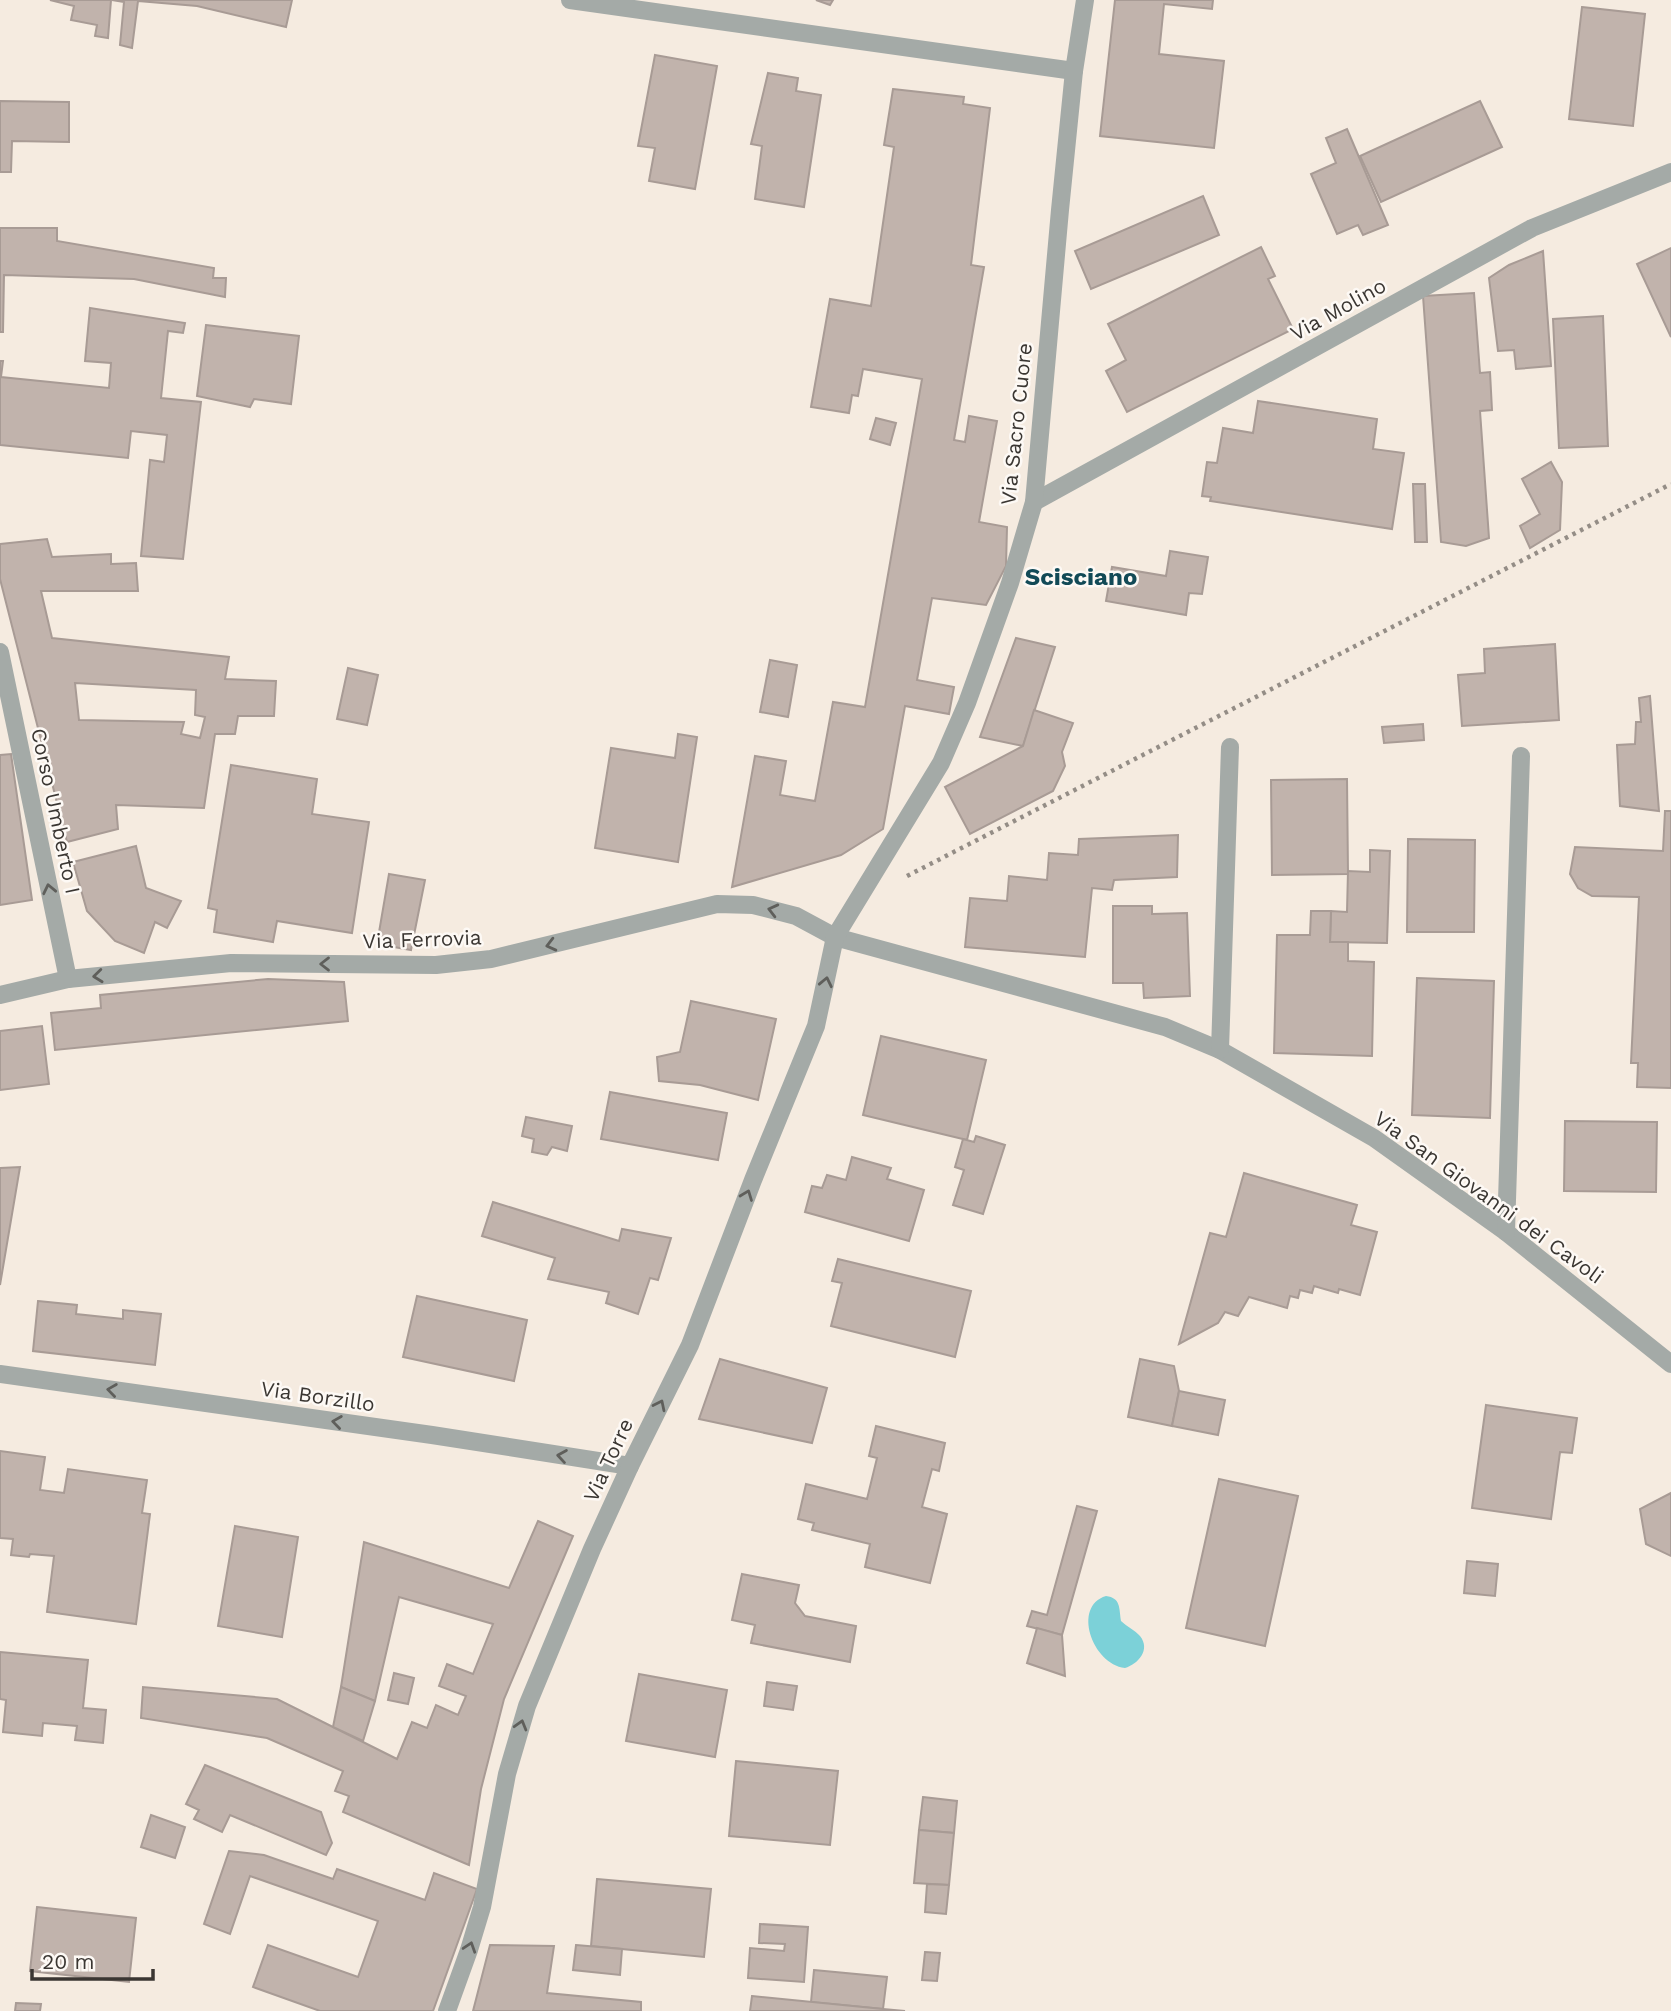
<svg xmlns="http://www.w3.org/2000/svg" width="1671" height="2011" font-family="'Work Sans',sans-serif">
<rect width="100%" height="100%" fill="#f5ebe0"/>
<path fill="#7cd1d8" d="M 1106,1596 C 1121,1598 1119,1608 1121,1621 C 1127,1627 1135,1630 1140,1636 C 1151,1650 1138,1664 1125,1668 C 1092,1664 1072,1606 1106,1596 Z"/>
<g fill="#c1b3ac" stroke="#a89b95" stroke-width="2" fill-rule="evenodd">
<polygon points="50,0 111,0 108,38 95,36 97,25 71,20 74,6"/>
<polygon points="112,0 292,0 286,27 197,6 138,1 132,48 120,45 124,2"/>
<polygon points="816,0 833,0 830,5"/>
<polygon points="1115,0 1213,0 1212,9 1164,4 1159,54 1224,61 1214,148 1100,136"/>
<polygon points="1582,7 1645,14 1633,126 1569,119"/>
<polygon points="655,55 717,66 695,189 649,181 655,148 638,146"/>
<polygon points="768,73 798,78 796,91 821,95 804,207 755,199 762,146 751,144"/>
<polygon points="893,89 964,97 963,104 990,108 971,265 984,267 954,440 965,442 969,416 997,421 979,522 1007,527 1006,566 986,605 932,598 917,680 954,687 949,714 905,706 883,829 841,855 732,887 755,756 786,761 780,795 815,801 833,702 865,707 922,379 863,369 858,396 852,395 849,413 811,407 830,299 871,306 894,147 884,145"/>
<polygon points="0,101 69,102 69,142 12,141 11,172 0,172"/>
<polygon points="1480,101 1502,147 1381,202 1360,156"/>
<polygon points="1347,129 1388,225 1363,235 1358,225 1337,234 1311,174 1336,163 1326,138"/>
<polygon points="1203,196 1219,235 1091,289 1075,251"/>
<polygon points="0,228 57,228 57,241 214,268 213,278 226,278 225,297 134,279 4,275 3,332 0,332"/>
<polygon points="1261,247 1275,276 1268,279 1293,329 1127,412 1106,371 1126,360 1108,324"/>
<polygon points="1671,248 1671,337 1637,264"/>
<polygon points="1543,251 1551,366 1516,369 1514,350 1498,351 1489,278 1509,265"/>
<polygon points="1474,293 1480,373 1490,372 1492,410 1480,411 1489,538 1466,546 1441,542 1423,296"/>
<polygon points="90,308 185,323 183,333 168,331 161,398 201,402 183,559 141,556 150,460 164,462 167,435 131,431 128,458 0,445 0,361 3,361 1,377 109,388 111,363 85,361"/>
<polygon points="1603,316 1608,446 1559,448 1553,319"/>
<polygon points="206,325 299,336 291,404 254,399 250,407 197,396"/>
<polygon points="1258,401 1377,419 1373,449 1404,453 1392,529 1210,501 1211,497 1202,496 1207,462 1217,463 1223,428 1253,433"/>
<polygon points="876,418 896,423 890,445 870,439"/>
<polygon points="1551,462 1562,482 1560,530 1530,548 1520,526 1540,514 1522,479"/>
<polygon points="1413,484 1425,484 1427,542 1415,542"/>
<path d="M 47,539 L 52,557 L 111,554 L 111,564 L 136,563 L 138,591 L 41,591 L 52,638 L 229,657 L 225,679 L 276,681 L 274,716 L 238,716 L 235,734 L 215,734 L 204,808 L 116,805 L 118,829 L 67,842 L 0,579 L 0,544 ZM 75,683 L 196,690 L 195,715 L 205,717 L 200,738 L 181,734 L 184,722 L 79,720 Z"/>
<polygon points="1170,551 1208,557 1202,594 1189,593 1186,615 1106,601 1112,567 1166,576"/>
<polygon points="1016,638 1055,647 1023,746 980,737"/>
<polygon points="1555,644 1559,720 1462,726 1458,675 1485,673 1484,649"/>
<polygon points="770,660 797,665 788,717 760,712"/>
<polygon points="348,668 378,675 367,725 337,719"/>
<polygon points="1650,696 1659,811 1620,806 1617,745 1635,744 1636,722 1641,722 1639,698"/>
<polygon points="1034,710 1073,723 1062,752 1065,766 1053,791 970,834 945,787 1023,746"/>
<polygon points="1423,724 1424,740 1384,743 1382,727"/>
<polygon points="678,734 697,737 678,862 595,848 611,748 675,758"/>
<polygon points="11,754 32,900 0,905 0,755"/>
<polygon points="231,765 317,779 312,814 369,822 352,933 277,921 273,942 214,932 217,910 208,908"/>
<polygon points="1347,779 1348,874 1272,875 1271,780"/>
<polygon points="1665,811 1671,811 1671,1088 1637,1087 1638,1063 1631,1063 1639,897 1592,896 1578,888 1570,874 1575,847 1663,851"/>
<polygon points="1178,835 1177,877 1114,880 1112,890 1092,888 1085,957 965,947 970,898 1007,901 1009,876 1047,880 1049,853 1078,855 1079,839"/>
<polygon points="1408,839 1475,840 1474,932 1407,932"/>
<polygon points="136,846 146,888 181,901 167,928 155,922 144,953 115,941 87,911 73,862"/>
<polygon points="1370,850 1390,851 1387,943 1330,942 1331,911 1347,912 1348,871 1370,872"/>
<polygon points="389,874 425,880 411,950 377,944"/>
<polygon points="1113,906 1152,906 1152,914 1187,913 1190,996 1144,998 1143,983 1113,983"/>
<polygon points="1311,911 1331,911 1330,942 1348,942 1348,961 1374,962 1372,1056 1274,1053 1277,935 1310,935"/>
<polygon points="1417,978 1494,981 1490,1118 1412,1115"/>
<polygon points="268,979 344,982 348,1021 55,1050 51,1013 101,1008 100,995"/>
<polygon points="691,1001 776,1019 758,1100 700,1085 659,1081 657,1057 680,1052"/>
<polygon points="42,1026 49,1084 0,1090 0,1031"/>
<polygon points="881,1036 986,1060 967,1140 863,1115"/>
<polygon points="610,1092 727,1113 718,1160 601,1139"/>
<polygon points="526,1117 572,1126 567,1151 552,1147 547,1155 532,1152 534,1139 522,1136"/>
<polygon points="1565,1121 1657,1122 1656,1192 1564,1191"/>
<polygon points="976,1136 1005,1145 983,1214 953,1205 964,1170 955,1167 963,1139 974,1142"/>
<polygon points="852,1157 891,1168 887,1179 924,1190 909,1241 805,1212 812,1186 822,1188 827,1175 846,1180"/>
<polygon points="20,1167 0,1285 0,1168"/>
<polygon points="1244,1173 1357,1205 1351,1225 1377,1232 1360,1295 1339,1289 1338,1293 1314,1286 1312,1293 1300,1290 1298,1298 1290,1296 1287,1308 1249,1297 1238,1316 1225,1312 1218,1323 1179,1344 1210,1233 1226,1237"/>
<polygon points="493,1202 619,1241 622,1229 671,1238 658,1280 650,1278 638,1314 606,1303 609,1292 548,1279 555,1258 482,1236"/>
<polygon points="838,1259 971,1291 955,1357 831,1326 842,1283 832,1281"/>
<polygon points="417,1296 527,1320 514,1381 403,1357"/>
<polygon points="38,1301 77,1305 76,1314 123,1319 123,1310 161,1314 155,1365 33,1351"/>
<polygon points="720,1359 827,1388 812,1443 699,1419"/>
<polygon points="1140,1359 1174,1366 1179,1391 1172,1426 1128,1417"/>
<polygon points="1179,1391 1225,1400 1218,1435 1172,1426"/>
<polygon points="1486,1405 1577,1418 1572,1453 1560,1452 1551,1519 1472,1508"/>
<polygon points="876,1426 945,1443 939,1471 932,1469 922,1507 947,1514 930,1583 865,1567 870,1544 812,1530 814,1523 798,1519 806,1484 867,1499 877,1458 869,1456"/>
<polygon points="0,1451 45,1457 40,1490 64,1493 68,1469 147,1480 142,1513 150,1514 136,1624 47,1612 54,1556 30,1554 29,1557 11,1555 13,1539 0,1538"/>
<polygon points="1219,1479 1298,1496 1265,1646 1186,1628"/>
<polygon points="1671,1493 1671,1556 1646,1544 1640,1509"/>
<polygon points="1077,1506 1097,1511 1062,1635 1027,1626 1032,1611 1047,1615"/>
<polygon points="538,1521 573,1536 504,1699 481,1789 469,1865 343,1812 349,1796 335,1791 343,1771 267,1738 141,1718 143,1687 277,1699 397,1759 412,1722 427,1728 436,1705 458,1715 466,1696 439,1686 447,1664 473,1674 493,1624 399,1597 375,1701 341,1687 364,1542 509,1588"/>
<polygon points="235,1526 298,1537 282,1637 218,1626"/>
<polygon points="1467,1561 1498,1564 1495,1596 1464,1593"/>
<polygon points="742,1574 799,1585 795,1603 805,1616 856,1626 850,1662 751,1643 755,1625 732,1620"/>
<polygon points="1037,1628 1062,1635 1065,1676 1027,1663"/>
<polygon points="0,1652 88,1660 83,1708 106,1710 103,1743 75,1740 77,1726 43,1723 42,1736 3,1732 6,1700 0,1699"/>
<polygon points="394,1673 414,1678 408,1704 388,1700"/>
<polygon points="639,1674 727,1690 715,1757 626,1741"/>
<polygon points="767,1682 797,1686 793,1710 764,1706"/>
<polygon points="341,1687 375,1701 363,1741 333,1727"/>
<polygon points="736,1761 838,1771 830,1845 729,1836"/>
<polygon points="205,1765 321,1812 332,1843 326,1855 230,1815 222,1832 194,1819 199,1810 186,1804"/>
<polygon points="923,1797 957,1801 954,1833 919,1830"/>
<polygon points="151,1815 185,1827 175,1858 141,1847"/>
<polygon points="919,1830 954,1833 949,1885 914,1883"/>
<polygon points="229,1851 264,1855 333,1879 337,1869 425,1900 434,1873 477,1889 433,2011 320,2011 253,1987 268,1945 358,1977 378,1921 250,1876 230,1934 204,1924"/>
<polygon points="597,1879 711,1889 704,1957 591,1946"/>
<polygon points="927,1884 949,1885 946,1914 925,1912"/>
<polygon points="37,1907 136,1918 129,1982 30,1971"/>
<polygon points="760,1924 808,1927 804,1982 748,1978 750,1948 784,1951 785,1944 759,1943"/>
<polygon points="490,1945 554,1946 547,1993 641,2002 641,2011 473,2011"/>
<polygon points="576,1945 622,1949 620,1975 573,1970"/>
<polygon points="925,1952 940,1953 937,1981 922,1980"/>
<polygon points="814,1970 887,1977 883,2009 811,2002"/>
<polygon points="752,1996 883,2009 905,2011 750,2011"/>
<polygon points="16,2003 41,2004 40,2011 15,2011"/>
</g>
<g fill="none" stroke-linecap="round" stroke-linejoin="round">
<polyline stroke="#948d86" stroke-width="4.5" stroke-dasharray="3.5 5" stroke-linecap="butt" points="907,876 1671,484"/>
<g stroke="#a4aaa7" stroke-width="18">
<polyline points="570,0 1074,71"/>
<polyline points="1034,502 1532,228 1671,172"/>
<polyline points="0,652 68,979"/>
<polyline points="0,995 68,979 231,963 436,965 491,959 717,904 753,905 796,916 835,937 1165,1027 1220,1050 1374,1138 1506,1232 1671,1364"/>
<polyline points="1220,1050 1230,747"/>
<polyline points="1506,1232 1521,756"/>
<polyline points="0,1374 432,1435 630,1466"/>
<polyline points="447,2011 469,1950 482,1907 507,1774 527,1706 592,1549 630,1466 690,1345 753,1180 816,1026 835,937 941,763 967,703 1010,583 1034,502 1060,210 1074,71 1085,0"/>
</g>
</g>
<defs><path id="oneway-chevron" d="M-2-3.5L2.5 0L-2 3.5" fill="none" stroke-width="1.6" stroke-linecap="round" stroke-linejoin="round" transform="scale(1.75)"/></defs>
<g stroke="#5f5f5b">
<use href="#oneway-chevron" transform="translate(49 889) rotate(-102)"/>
<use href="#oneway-chevron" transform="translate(773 910) rotate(-166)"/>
<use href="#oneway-chevron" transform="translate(551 945) rotate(166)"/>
<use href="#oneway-chevron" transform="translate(325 964) rotate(-180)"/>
<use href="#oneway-chevron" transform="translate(98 976) rotate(174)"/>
<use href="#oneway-chevron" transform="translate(826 982) rotate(-78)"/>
<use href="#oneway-chevron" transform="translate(747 1195) rotate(-69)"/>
<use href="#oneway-chevron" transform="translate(112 1390) rotate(-172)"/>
<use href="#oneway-chevron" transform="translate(660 1405) rotate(-64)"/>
<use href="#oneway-chevron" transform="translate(337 1422) rotate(-172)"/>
<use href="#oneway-chevron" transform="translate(562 1456) rotate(-171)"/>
<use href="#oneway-chevron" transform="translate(521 1725) rotate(-74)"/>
<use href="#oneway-chevron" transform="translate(470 1947) rotate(-72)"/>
</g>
<g text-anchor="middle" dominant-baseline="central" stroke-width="5" stroke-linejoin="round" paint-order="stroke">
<g font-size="21" fill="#3a3632" stroke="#fdf9f5">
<text transform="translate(1338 309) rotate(-29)">Via Molino</text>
<text transform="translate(1016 424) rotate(-84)">Via Sacro Cuore</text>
<text transform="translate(56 811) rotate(78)">Corso Umberto I</text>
<text transform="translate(422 939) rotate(-2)">Via Ferrovia</text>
<text transform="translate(1489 1197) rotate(36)">Via San Giovanni dei Cavoli</text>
<text transform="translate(318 1396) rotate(8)">Via Borzillo</text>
<text transform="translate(608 1460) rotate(-65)">Via Torre</text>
</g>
<g font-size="24" font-weight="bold" fill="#124a57" stroke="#fdf9f5">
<text x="1081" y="577">Scisciano</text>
</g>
</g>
<path d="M32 1969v10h121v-10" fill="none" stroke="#3a3632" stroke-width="3.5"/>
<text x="42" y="1969" font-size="21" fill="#3a3632" stroke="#fdf9f5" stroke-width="5" paint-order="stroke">20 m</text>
</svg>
